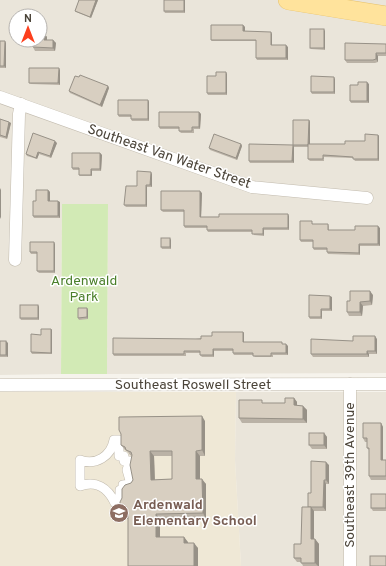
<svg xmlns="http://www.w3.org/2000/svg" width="386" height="566" font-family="Overpass,sans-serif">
<rect width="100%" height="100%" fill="#f6f3ec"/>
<g fill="#eae5da" fill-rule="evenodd">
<path d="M 0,0 L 386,0 L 386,373 L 107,374 L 108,205 L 62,204 L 61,374 L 0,375 ZM 16,16 L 40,16 L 40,40 L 16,40 Z"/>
<polygon points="236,392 386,392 386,566 241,566 235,460"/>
</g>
<polygon fill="#efe8d6" points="0,392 236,392 235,460 241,566 0,566"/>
<polygon fill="#d2eab5" points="62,204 108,204 107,374 61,374"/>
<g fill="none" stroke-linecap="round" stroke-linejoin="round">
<g stroke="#c2bbae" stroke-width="10">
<path id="pedestrian" d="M 114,440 L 119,440 L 119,456 L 124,456 L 124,461 L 130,461 L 127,470 L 131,484 L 123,485 L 123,489 L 120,490 L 120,503 L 115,503 C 108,488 96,480 80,486 L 80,460 C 96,466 111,456 114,440 Z"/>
</g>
<g stroke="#c2bbae" stroke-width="13">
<g id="minor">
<polyline points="0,97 252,187 367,198"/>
<polyline points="15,260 19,114 21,104"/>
<polyline points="0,385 386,384"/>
<polyline points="350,566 350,384"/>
</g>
</g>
<g stroke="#e6c16a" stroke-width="20">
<polyline id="primary" points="288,0 386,16"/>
</g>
<use href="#pedestrian" stroke="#fff" stroke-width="9"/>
<use href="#minor" stroke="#fff" stroke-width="12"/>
<use href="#primary" stroke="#ffe39c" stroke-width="19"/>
</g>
<g fill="#bab2a6" fill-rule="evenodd">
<polygon points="79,0 98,0 91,18 76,12 75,11"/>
<polygon points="185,0 185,13 165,13 164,11"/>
<polygon points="243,25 245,27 245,31 272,34 272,45 288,47 288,60 257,60 256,58 256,41 212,41 211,40"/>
<polygon points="41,27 44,31 43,33 47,37 47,40 53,40 56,43 55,51 35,51 33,47 32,41 27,40 40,40"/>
<polygon points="325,31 325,50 311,49 310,48"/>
<polygon points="0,41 6,43 6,68 0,68"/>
<polygon points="386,44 386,56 378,56 378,62 375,63 347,63 345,60"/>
<polygon points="60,70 60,85 31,84 29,83"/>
<polygon points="227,74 227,95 208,95 207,93 216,76"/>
<polygon points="79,77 108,86 109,88 102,107 70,93 69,91"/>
<polygon points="335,79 335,94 312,94 311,92"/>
<polygon points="369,84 369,103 351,103 350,101"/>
<polygon points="148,100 149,102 149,121 132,121 131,119 131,117 119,117 118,115"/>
<polygon points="199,112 201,114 200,129 194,129 194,133 181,133 179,131 179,129 160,129 159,127"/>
<polygon points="0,119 11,123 7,139 0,137"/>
<polygon points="309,120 310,122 310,144 345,144 365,141 378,135 379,136 379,161 355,161 353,158 324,157 324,161 310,161 308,159 308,147 294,147 294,163 250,163 249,161 293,145"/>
<polygon points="57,143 51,158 39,154 37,159 27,156 26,154"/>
<polygon points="241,144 242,146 237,160 210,150 209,148"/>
<polygon points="100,153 102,155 101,171 92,171 92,176 80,176 79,175 79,170 73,170 72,168"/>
<polygon points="152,174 152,187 147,187 147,207 126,207 124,205 137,186"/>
<polygon points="48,190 50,192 50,201 60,202 60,218 34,218 33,216 36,201"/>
<polygon points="202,193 201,217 289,216 289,230 264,230 264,236 254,235 252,232 208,232 207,230 207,228 185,228 184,226 184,212 163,212 161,210"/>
<polygon points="313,223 313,224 328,224 329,226 329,230 355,230 380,228 380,246 360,246 360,255 328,254 327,252 327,250 314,250 313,248 313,242 301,242 300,240"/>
<polygon points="171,240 171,249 162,249 161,247"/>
<polygon points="55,244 55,273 39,273 37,271 37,254 31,254 30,252"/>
<polygon points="373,295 372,305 363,306 362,316 349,316 347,312 350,301"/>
<polygon points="332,297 332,311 322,311 322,319 310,319 309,317"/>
<polygon points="38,305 39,307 39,320 21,320 20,318"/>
<polygon points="87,308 88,310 88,319 79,320 78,318"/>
<polygon points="51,329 52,330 52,354 32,354 31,352 41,335"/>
<polygon points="243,332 244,333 244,342 284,344 288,346 288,355 273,355 273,357 255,357 253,355 234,355 233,353 233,351 214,351 214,357 202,357 200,355 200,353 186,353 186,356 114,356 113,354 212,336"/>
<polygon points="377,339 377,354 369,354 369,357 313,357 311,354 353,341"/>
<polygon points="0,341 8,343 8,357 0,357"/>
<polygon points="294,398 297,402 297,405 303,406 307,410 307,423 242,423 239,418 264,403 285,403"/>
<path d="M 205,421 L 205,456 L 200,456 L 200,479 L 206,484 L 206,519 L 160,519 L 160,537 L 184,537 L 188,543 L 198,548 L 198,566 L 128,519 L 124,519 L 120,514 L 131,483 L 133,480 L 132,456 L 130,455 L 128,452 L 125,450 L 121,445 ZM 154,456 L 172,456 L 172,479 L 155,480 Z"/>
<polygon points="381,423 383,427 383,460 386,460 386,480 371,480 369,476 369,450 367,448 367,442 365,442 363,438"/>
<polygon points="324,433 327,437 327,449 312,449 309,445"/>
<polygon points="329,465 329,484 326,484 326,511 314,511 314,539 315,539 319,544 319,566 303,566 301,562 297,562 294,558 301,544 308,507"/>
<polygon points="386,494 386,511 373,511 371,508"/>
</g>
<g fill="#979187">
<polygon points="96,0 98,0 91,18 90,17"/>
<polygon points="184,0 185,0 185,13 184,11"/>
<polygon points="243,25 245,27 245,33 243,31"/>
<polygon points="41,27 44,31 43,36 41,33"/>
<polygon points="324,29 325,31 325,50 324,48"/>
<polygon points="271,32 272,34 272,47 271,45"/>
<polygon points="44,33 47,37 47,43 44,40"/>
<polygon points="53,40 56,43 55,51 53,48"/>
<polygon points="5,41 6,43 6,68 4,66"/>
<polygon points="286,45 288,47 288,60 286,58"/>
<polygon points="376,53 378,56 378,62 376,59"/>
<polygon points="59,68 60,70 60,85 58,83"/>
<polygon points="226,72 227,74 227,95 226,93"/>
<polygon points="334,77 335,79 335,94 334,92"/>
<polygon points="367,82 369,84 369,103 367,101"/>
<polygon points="108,86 109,88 102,107 100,105"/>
<polygon points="148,100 149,102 149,121 148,119"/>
<polygon points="199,112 201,114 200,129 199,127"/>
<polygon points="309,120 310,122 310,147 308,145"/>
<polygon points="9,122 11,123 7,139 6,137"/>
<polygon points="378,135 379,136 379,161 378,159"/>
<polygon points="55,141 57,143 51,158 50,156"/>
<polygon points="241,144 242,146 237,160 236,158"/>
<polygon points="293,145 294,147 294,163 292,161"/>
<polygon points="38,152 39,154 37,159 36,158"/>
<polygon points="100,153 102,155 101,171 100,169"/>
<polygon points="91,169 92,171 92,176 91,175"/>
<polygon points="151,172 152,174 152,187 150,185"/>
<polygon points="146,185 147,187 147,207 146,205"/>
<polygon points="0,188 1,190 1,219 0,217"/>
<polygon points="48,190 50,192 50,202 48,201"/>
<polygon points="200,191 202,193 201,219 200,217"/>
<polygon points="58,201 60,202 60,218 58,216"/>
<polygon points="288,214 289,216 289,230 288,228"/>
<polygon points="378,226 380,228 380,246 378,244"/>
<polygon points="263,228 264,230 264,236 263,234"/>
<polygon points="170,238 171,240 171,249 170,247"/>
<polygon points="54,242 55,244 55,273 54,271"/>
<polygon points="359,244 360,246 360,255 359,253"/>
<polygon points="370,291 373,295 372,305 370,301"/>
<polygon points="330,296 332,297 332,311 330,309"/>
<polygon points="360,302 363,306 362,316 360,312"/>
<polygon points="38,305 39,307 39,320 38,318"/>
<polygon points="87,308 88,310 88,319 87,317"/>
<polygon points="321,309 322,311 322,319 321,317"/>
<polygon points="51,329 52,330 52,354 51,353"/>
<polygon points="243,332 244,333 244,344 243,342"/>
<polygon points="375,336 377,339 377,354 375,351"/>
<polygon points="6,341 8,343 8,357 6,355"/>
<polygon points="286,344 288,346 288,355 286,353"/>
<polygon points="213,349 214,351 214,357 213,355"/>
<polygon points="367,351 369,354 369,357 367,354"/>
<polygon points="294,398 297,402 297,410 294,405"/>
<polygon points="303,406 307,410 307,423 303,419"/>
<polygon points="202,416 205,421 205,456 202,450"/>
<polygon points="381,423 383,427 383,464 381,460"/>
<polygon points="324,433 327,437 327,449 324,445"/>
<polygon points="150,451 154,456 155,485 151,480"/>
<polygon points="196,451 200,456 200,484 196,479"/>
<polygon points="326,462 329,465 329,484 326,480"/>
<polygon points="202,479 206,484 206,519 203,513"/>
<polygon points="324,480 326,484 326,511 323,507"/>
<polygon points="311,507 314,511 314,544 311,539"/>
<polygon points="156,514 160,519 160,542 156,537"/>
<polygon points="184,537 188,542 188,548 184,543"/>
<polygon points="315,539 319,544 319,566 318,566 315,563"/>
<polygon points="194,543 198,548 198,566 194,566"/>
</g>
<g fill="#d8cfc1" stroke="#979187" fill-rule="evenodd">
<polygon points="79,0 96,0 90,17 75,11"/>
<rect x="164" y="0" width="20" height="11"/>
<polygon points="211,25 243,25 243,31 271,32 271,45 286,45 286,58 256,58 256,40 211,40"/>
<polygon points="40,27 41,27 41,33 44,33 44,40 53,40 53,48 33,47 32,40 40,40"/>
<rect x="310" y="29" width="14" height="19"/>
<polygon points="0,41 5,41 4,66 0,66"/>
<polygon points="345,43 386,44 386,53 376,53 376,59 373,60 345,60"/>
<polygon points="29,68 59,68 58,83 29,83"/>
<polygon points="216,72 226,72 226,93 207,93 207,76 216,76"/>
<polygon points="80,75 108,86 100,105 69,91 75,76 79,77"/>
<polygon points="311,76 334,77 334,92 311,92"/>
<polygon points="358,82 367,82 367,101 350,101 350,85 358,85"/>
<polygon points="118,100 148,100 148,119 131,119 131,115 118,115"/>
<polygon points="159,112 199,112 199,127 192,127 192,131 179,131 179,127 159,127"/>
<polygon points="0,119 9,122 6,137 0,135"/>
<polygon points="293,120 309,120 308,145 293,145"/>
<polygon points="33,133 55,141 50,156 38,152 36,158 26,154"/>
<polygon points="214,134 241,144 236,158 209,148"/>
<polygon points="365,134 378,135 378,159 353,159 353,157 323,155 323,159 308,159 308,144 345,144 345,141 365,141"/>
<polygon points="249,144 293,145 292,161 249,161"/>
<polygon points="72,153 100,153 100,169 91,169 91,175 79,175 79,168 72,168"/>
<polygon points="137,171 151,172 150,185 146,185 146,205 124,205 126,186 137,186"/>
<polygon points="36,190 48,190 48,201 58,201 58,216 33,216 33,201 36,201"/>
<polygon points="161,191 200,191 200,217 219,217 219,214 288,214 288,228 263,228 263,234 252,234 252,230 207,230 207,226 184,226 184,210 161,210"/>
<polygon points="300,221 312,221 312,224 328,224 328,230 355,230 355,226 378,226 378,244 359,244 359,253 327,252 327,248 313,248 313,240 300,240"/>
<rect x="161" y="238" width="9" height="9"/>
<polygon points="30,242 54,242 54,271 37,271 37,252 30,252"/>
<polygon points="350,291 370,291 370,301 360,302 360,312 347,312 347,301 350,301"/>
<polygon points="309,295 330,296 330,309 321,309 321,317 309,317"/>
<rect x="20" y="305" width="18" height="13"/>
<polygon points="78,308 87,308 87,317 78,318"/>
<polygon points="41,329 51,329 51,353 31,352 31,334 41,335"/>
<polygon points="212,332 243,332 243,342 282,342 282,344 286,344 286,353 271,353 271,356 253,356 253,353 233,353 233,349 213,349 213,355 200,355 200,351 184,351 184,354 113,354 113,338 201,339 201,336 212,336"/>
<polygon points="353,336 375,336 375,351 367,351 367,354 311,354 311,339 353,341"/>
<rect x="0" y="341" width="6" height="14"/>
<polygon points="285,398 294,398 294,405 303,406 303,419 239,418 239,400 262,400 262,403 285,403"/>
<path d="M 202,416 L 202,450 L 196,451 L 196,479 L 202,479 L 203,513 L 156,514 L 156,537 L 184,537 L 184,543 L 194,543 L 194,566 L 128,566 L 128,514 L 120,514 L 120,502 L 122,498 L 122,489 L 125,485 L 131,483 L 133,480 L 130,465 L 132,455 L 131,452 L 126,450 L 125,447 L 121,445 L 121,434 L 119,430 L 119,417 ZM 150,451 L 172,451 L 172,479 L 151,480 Z"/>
<polygon points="363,423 381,423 381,460 386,460 386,476 369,476 369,448 367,448 367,438 363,438"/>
<rect x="309" y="433" width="15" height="12"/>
<polygon points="311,461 326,462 326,480 324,480 323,507 308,507 308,493 311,493"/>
<rect x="371" y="494" width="15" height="14"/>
<polygon points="302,507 311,507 311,539 315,539 315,563 301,563 301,558 294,558 294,544 301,544"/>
<rect x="370" y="556" width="16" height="10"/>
</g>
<defs>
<g id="school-disc" transform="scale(1)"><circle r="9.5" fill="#8d6e63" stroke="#fff"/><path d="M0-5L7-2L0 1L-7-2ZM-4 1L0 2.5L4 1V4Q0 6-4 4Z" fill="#fff"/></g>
</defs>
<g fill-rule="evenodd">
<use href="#school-disc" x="119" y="513"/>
</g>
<g text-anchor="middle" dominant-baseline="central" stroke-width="3" stroke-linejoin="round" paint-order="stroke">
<g font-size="14" fill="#4b4439" stroke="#fff">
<text transform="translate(169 157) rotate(19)">Southeast Van Water Street</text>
<text x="193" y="385">Southeast Roswell Street</text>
<text transform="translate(350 475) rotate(-90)">Southeast 39th Avenue</text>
</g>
<g font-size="14" fill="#4a7f2a" stroke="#fff">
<text x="84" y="281">Ardenwald<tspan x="84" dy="16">Park</tspan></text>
</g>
<g font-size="14" font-weight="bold" fill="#785e54" stroke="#fff" text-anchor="start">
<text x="133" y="505">Ardenwald<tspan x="133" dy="16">Elementary School</tspan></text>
</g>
</g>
<g transform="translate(28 28)"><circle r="19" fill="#ffffff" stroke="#b7b4b0"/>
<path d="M0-3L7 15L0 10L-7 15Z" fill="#fc3f1d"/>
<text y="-6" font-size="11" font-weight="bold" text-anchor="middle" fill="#4b4439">N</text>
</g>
</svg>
